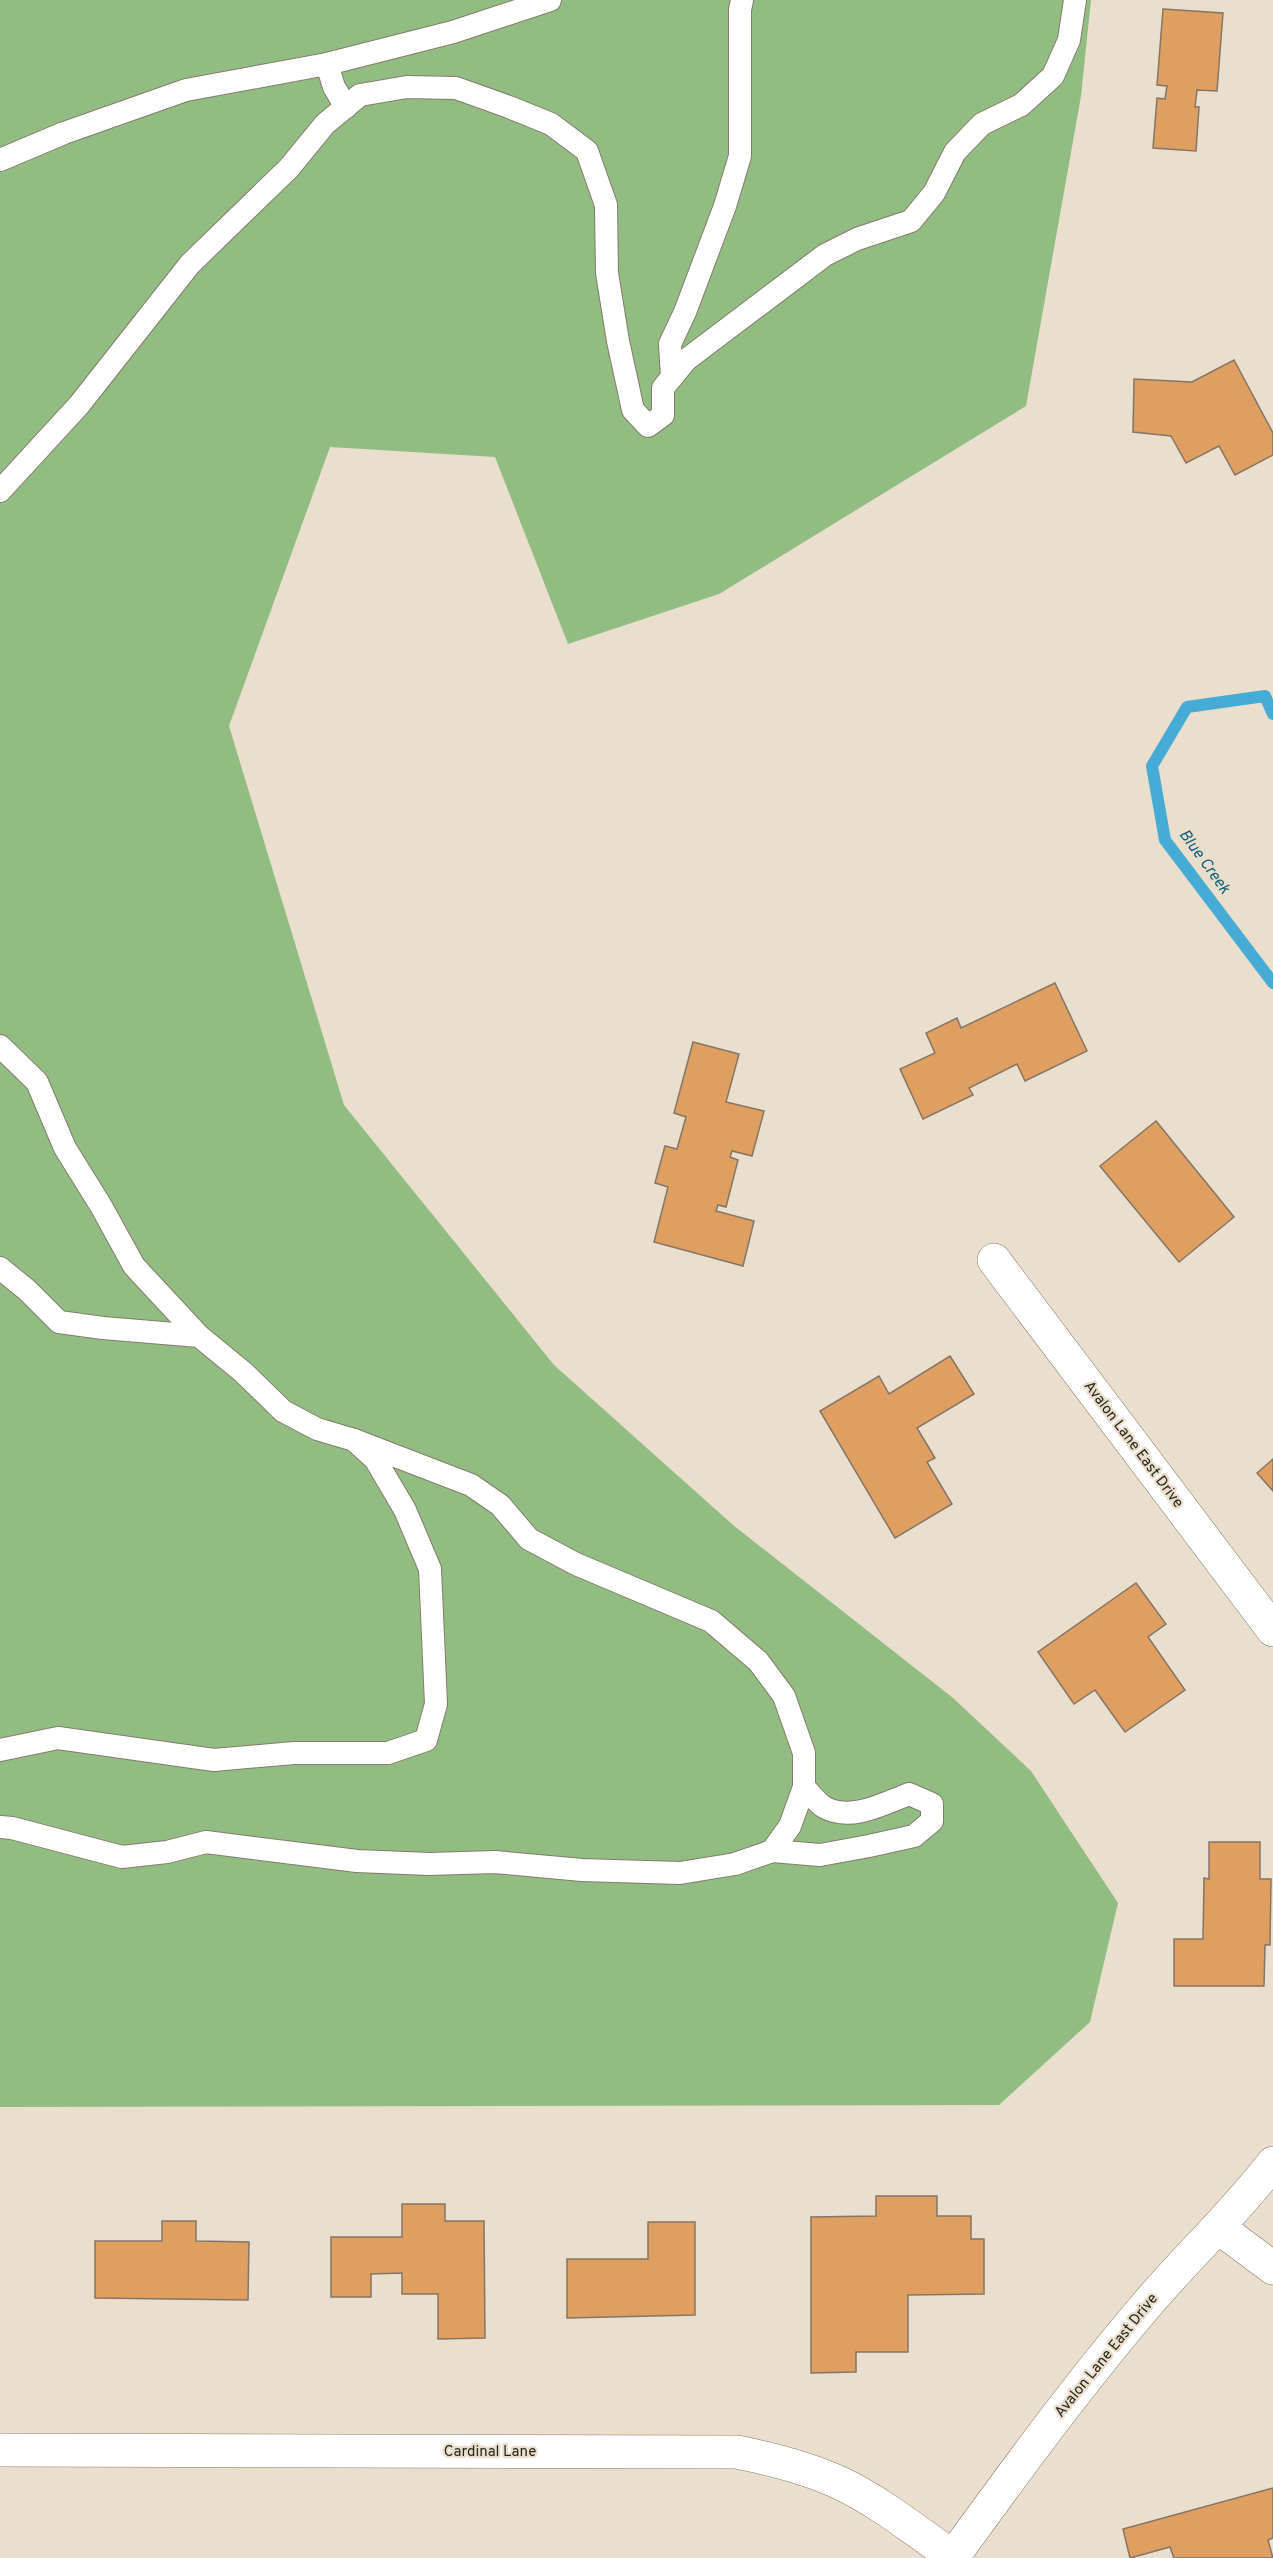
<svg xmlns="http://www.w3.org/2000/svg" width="1273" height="2558" font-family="Overpass,sans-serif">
<rect width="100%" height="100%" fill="#eadecc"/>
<polygon fill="#91bd83" points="0,0 1091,0 1081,96 1026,406 719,594 568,644 495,457 330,447 229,726 344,1105 554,1365 733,1525 953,1698 1031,1771 1118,1903 1090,2022 999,2105 0,2107"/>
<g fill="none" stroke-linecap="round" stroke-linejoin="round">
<polyline stroke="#46abd5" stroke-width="12" points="1273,714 1265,696 1187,707 1152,766 1165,840 1273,983"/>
</g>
<g fill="#df9f60" stroke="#857567" stroke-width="1.5">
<polygon points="1163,9 1223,13 1217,91 1197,90 1195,107 1199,107 1196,151 1153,148 1157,98 1165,99 1167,86 1157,85"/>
<polygon points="1234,360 1273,433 1273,455 1235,475 1219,446 1186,463 1171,436 1133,432 1134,379 1192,382"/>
<polygon points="1055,983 1087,1051 1025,1081 1017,1064 969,1088 973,1095 923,1119 900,1069 935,1053 926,1033 957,1018 961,1028"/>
<polygon points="693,1042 739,1054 726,1102 764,1111 752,1156 732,1151 730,1157 738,1160 726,1207 718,1205 716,1211 754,1221 743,1266 654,1242 668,1187 655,1183 665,1146 677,1149 686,1117 674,1113"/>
<polygon points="1156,1121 1234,1217 1179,1262 1100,1166"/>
<polygon points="950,1356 974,1394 917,1428 935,1458 927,1462 952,1504 895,1538 820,1411 879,1376 889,1394"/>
<polygon points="1273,1459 1273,1491 1257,1473"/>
<polygon points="1136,1583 1166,1624 1148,1637 1185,1690 1125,1732 1095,1690 1074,1704 1038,1652"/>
<polygon points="1209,1842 1260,1842 1260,1879 1271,1879 1270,1945 1265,1945 1264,1986 1174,1986 1174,1939 1203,1939 1204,1878 1209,1879"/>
<polygon points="876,2196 937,2196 937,2216 971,2216 971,2239 984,2239 984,2294 908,2295 908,2352 856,2352 856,2372 811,2373 811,2217 876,2216"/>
<polygon points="402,2204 445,2204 445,2221 484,2221 485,2338 438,2339 438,2294 402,2294 402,2273 371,2274 371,2297 331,2297 331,2237 402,2237"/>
<polygon points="162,2221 196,2221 196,2241 249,2242 248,2300 95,2298 95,2241 162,2241"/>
<polygon points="648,2222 695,2222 695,2315 567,2318 567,2259 648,2259"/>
<polygon points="1273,2488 1273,2538 1268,2540 1273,2558 1174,2558 1170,2547 1130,2558 1123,2529"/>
</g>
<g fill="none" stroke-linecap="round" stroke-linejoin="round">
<g stroke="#867b6a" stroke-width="24">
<g id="lane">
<polyline points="346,107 334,87 327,64 453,32 550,0"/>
<polyline points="0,160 64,133 186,90 327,64"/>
<polyline points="672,377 670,344 685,312 725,206 740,156 740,10 742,0"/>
<polyline points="0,491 79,405 190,264 289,168 325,124 360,95 407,87 456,88 509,107 551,124 587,151 606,205 607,273 618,341 633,410 648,426 663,415 663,388 686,360 825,255 857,239 911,221 934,193 955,152 982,124 1021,105 1053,76 1069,40 1075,0"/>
<polyline points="0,1046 37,1082 65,1148 101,1206 134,1266 199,1336"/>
<polyline points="0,1268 27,1290 59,1322 103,1328 199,1336 243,1372 283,1411 317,1429 354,1440"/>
<polyline points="0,1750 58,1738 214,1760 294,1753 388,1753 426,1740 436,1704 430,1569 405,1510 375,1459 354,1440 471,1485 500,1505 529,1539 576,1564 711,1621 758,1661 784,1696 804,1753 804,1787 790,1826 772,1851 735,1864 680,1873 582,1870 495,1862 429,1864 357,1861 206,1842 167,1852 122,1857 12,1828 0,1827"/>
<path d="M 772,1851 L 820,1855 L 869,1846 L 914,1836 L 932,1821 L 932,1804 L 909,1794 C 883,1804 851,1822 824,1807 C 816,1802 810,1793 804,1787"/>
</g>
</g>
<g stroke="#867b6a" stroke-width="34">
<g id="street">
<polyline points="994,1260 1273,1630"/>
<polyline points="1218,2227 1273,2268"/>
<path d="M 0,2450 L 737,2452 C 772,2459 808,2468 840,2483 C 880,2502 916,2531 953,2557"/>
<path d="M 952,2558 C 1014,2473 1075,2389 1143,2309 C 1185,2259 1233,2215 1273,2163"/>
</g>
</g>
<use href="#lane" stroke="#fff" stroke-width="22"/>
<use href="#street" stroke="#fff" stroke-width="33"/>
</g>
<g text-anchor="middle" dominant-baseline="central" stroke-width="4.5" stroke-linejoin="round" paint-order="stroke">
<g font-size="15" fill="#2a251e" stroke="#eadecc">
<text transform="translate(1133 1445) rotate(53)">Avalon Lane East Drive</text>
<text transform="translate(1107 2356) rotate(-51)">Avalon Lane East Drive</text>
<text x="490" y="2452">Cardinal Lane</text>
</g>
<g font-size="16" font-style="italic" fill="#0d5f7b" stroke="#eadecc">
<text transform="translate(1204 862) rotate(54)">Blue Creek</text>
</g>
</g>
</svg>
